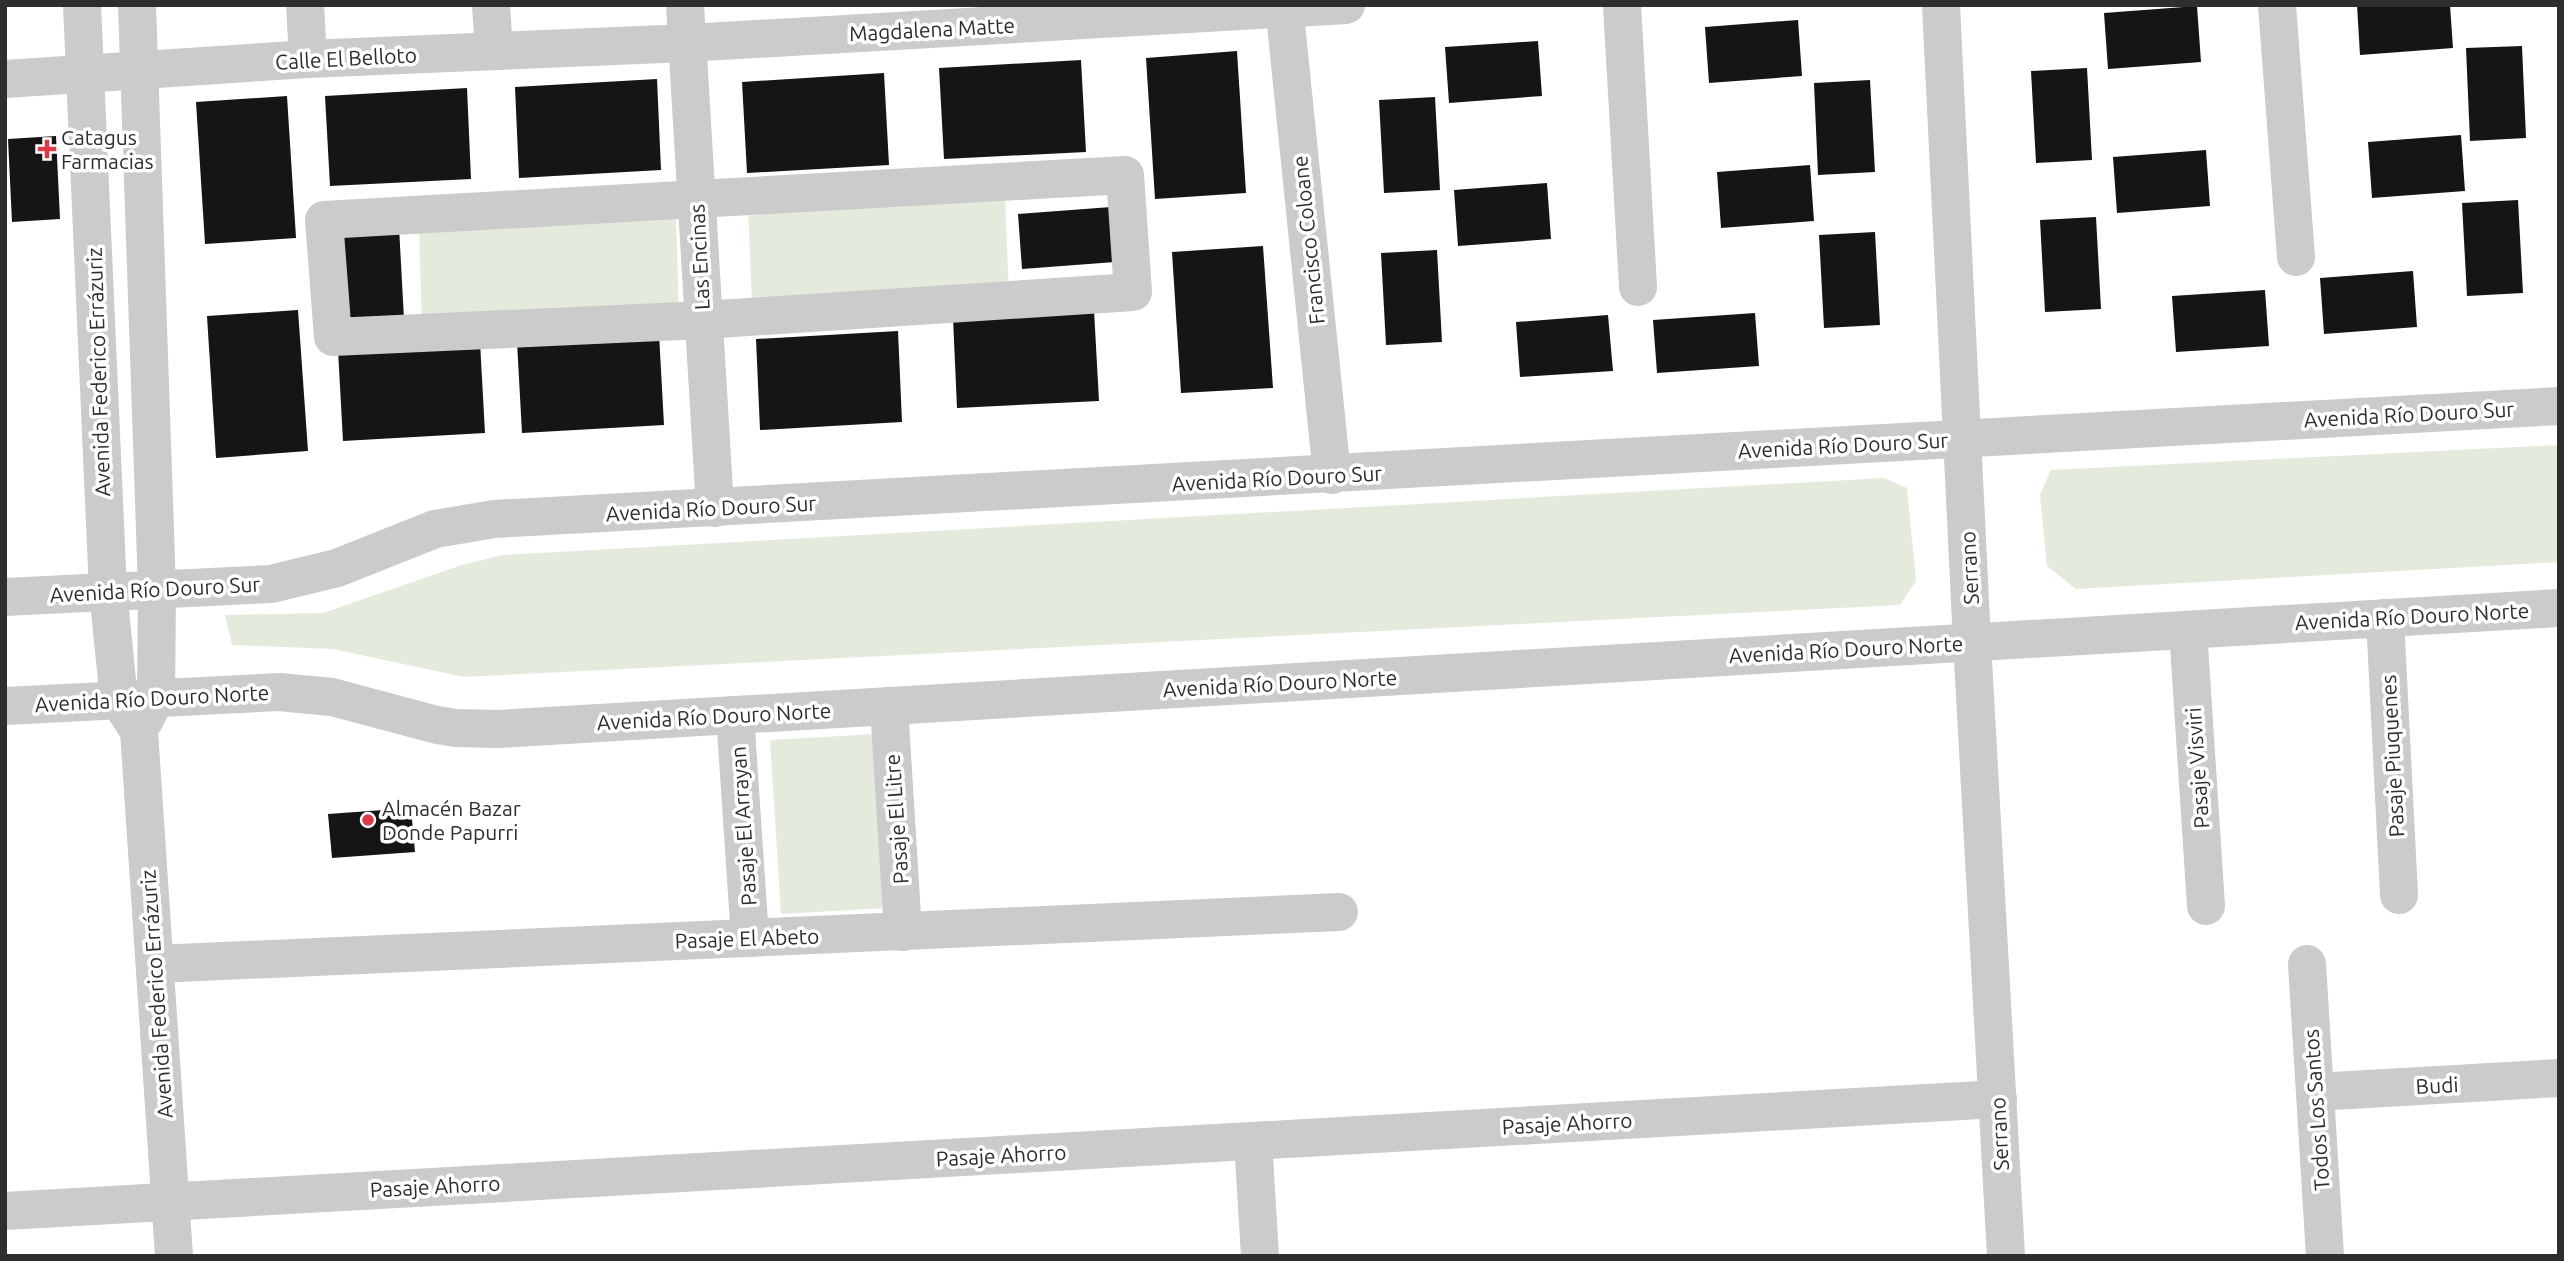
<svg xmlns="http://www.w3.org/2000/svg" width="2564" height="1261" font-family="Ubuntu,sans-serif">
<rect width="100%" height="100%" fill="#fff"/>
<g fill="#e4ebdc">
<polygon points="1005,197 1009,295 752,305 748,207"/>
<polygon points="676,218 679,316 422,327 419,228"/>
<polygon points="2559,445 2559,562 2076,589 2047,566 2040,495 2051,470"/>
<polygon points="1884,478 1907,488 1916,581 1900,605 464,677 333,649 232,645 225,615 323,613 462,565 502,555"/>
<polygon points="876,734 886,908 781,914 770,740"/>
</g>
<g fill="#151515">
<polygon points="2357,5 2450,5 2453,48 2360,55"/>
<polygon points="2197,6 2201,62 2108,69 2104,13"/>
<polygon points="1798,20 1802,76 1709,83 1705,27"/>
<polygon points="1538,41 1542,96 1449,103 1445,47"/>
<polygon points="2522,46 2526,138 2470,141 2466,48"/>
<polygon points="1237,51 1246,193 1155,199 1146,58"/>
<polygon points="1081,60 1086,152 944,159 939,68"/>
<polygon points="2087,68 2092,160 2036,163 2031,71"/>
<polygon points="884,73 889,165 747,173 742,82"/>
<polygon points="657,79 661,170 519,178 515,87"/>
<polygon points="1870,80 1875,172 1818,175 1814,83"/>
<polygon points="467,88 471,179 330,186 325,96"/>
<polygon points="287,96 296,238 205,244 196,102"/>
<polygon points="1435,97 1440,190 1384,193 1379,100"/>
<polygon points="2461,135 2465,191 2372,198 2368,142"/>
<polygon points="56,136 60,219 12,222 8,139"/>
<polygon points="2206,150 2210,206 2117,213 2113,157"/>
<polygon points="1810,165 1814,221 1721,228 1717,172"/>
<polygon points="1547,183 1551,239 1458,246 1454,190"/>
<polygon points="2518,200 2523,293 2467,296 2462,203"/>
<polygon points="1111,207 1115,262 1022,269 1018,214"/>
<polygon points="2096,217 2101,309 2045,312 2040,220"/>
<polygon points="399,227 404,319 348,322 343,229"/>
<polygon points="1875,232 1880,325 1824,328 1819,235"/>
<polygon points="1263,246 1273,388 1181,393 1172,252"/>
<polygon points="1437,250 1442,342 1386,345 1381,253"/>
<polygon points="2413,271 2417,327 2324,334 2320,278"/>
<polygon points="2265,290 2269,346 2176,352 2172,296"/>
<polygon points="298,310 308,451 216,458 207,316"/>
<polygon points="1094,310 1099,401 957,408 953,318"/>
<polygon points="1755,313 1759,366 1657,373 1653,320"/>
<polygon points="1608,315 1613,371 1520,377 1516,322"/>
<polygon points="898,331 902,422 760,430 756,339"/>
<polygon points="659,334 664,425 522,433 517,342"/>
<polygon points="480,342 485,433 343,441 338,350"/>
<polygon points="411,808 415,852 332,858 328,814"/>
</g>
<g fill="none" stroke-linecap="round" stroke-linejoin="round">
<g stroke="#cbcbcb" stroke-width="38">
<polyline points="82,5 108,591 119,700 139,731 174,1256"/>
<polyline points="137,5 157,589 156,698 144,721"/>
<polyline points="305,5 308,59"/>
<polyline points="491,5 494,51"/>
<polyline points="685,5 715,508"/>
<polyline points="1284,5 1332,475"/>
<polyline points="1622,5 1638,287"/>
<polyline points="1941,5 1972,642 2006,1256"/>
<polyline points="2277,5 2296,257"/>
<polyline points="5,79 308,59 687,43 1346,5"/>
<polygon points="1125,175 1133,292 703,320 333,337 324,220"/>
<path d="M 5,597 L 271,584 L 337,568 L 435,529 L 494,519 C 1183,485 1871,442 2559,406"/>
<polyline points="2385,618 2399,895"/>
<polyline points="2188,630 2206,906"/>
<polyline points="5,706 279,692 332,697 437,725 456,728 497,729 2559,608"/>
<polyline points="889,706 903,932"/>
<polyline points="735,715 750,938"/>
<polyline points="155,964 1339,912"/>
<polyline points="2307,964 2325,1256"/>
<polyline points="2315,1092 2559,1078"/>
<polyline points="1253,1141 1260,1256"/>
<polyline points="5,1211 1998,1099"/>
</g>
</g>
<g fill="#dc3a49" stroke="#fff" stroke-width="2.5">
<path d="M43.5 138.5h7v7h7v7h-7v7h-7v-7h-7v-7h7z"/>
<circle cx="368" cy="820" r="7"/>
</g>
<g text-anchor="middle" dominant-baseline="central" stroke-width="7" stroke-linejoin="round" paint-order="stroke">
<g font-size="21" fill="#2e2e2e" stroke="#fff">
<text transform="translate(932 29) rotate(-3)">Magdalena Matte</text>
<text transform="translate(346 58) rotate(-3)">Calle El Belloto</text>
<text transform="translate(1308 240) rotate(-96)">Francisco Coloane</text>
<text transform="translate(699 257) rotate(-93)">Las Encinas</text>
<text transform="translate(98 372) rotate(-92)">Avenida Federico Errázuriz</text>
<text transform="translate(2409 414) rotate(-3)">Avenida Río Douro Sur</text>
<text transform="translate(1843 445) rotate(-3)">Avenida Río Douro Sur</text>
<text transform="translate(1277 478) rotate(-3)">Avenida Río Douro Sur</text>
<text transform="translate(711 508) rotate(-3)">Avenida Río Douro Sur</text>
<text transform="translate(1969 568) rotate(-93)">Serrano</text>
<text transform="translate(155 589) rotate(-3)">Avenida Río Douro Sur</text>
<text transform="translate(2412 616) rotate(-3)">Avenida Río Douro Norte</text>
<text transform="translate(1846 649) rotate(-3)">Avenida Río Douro Norte</text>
<text transform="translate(1280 683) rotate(-3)">Avenida Río Douro Norte</text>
<text transform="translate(152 698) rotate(-3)">Avenida Río Douro Norte</text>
<text transform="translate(714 716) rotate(-3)">Avenida Río Douro Norte</text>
<text transform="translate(2392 756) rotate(-93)">Pasaje Piuquenes</text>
<text transform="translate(2197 768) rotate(-94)">Pasaje Visviri</text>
<text transform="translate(896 819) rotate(-94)">Pasaje El Litre</text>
<text transform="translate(743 826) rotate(-94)">Pasaje El Arrayan</text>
<text transform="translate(747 938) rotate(-2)">Pasaje El Abeto</text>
<text transform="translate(156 994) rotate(-94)">Avenida Federico Errázuriz</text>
<text transform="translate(2437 1085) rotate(-3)">Budi</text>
<text transform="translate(2316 1110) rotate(-94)">Todos Los Santos</text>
<text transform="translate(1567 1123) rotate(-3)">Pasaje Ahorro</text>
<text transform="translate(1999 1134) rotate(-93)">Serrano</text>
<text transform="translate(1001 1155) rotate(-3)">Pasaje Ahorro</text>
<text transform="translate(435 1186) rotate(-3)">Pasaje Ahorro</text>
</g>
<g font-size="21" fill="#2e2e2e" stroke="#fff" text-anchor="start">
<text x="61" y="137">Catagus<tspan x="61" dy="24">Farmacias</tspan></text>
<text x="382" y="808">Almacén Bazar<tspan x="382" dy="24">Donde Papurri</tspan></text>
</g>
</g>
<rect width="2564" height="1261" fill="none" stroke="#2e2e2e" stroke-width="14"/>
</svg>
